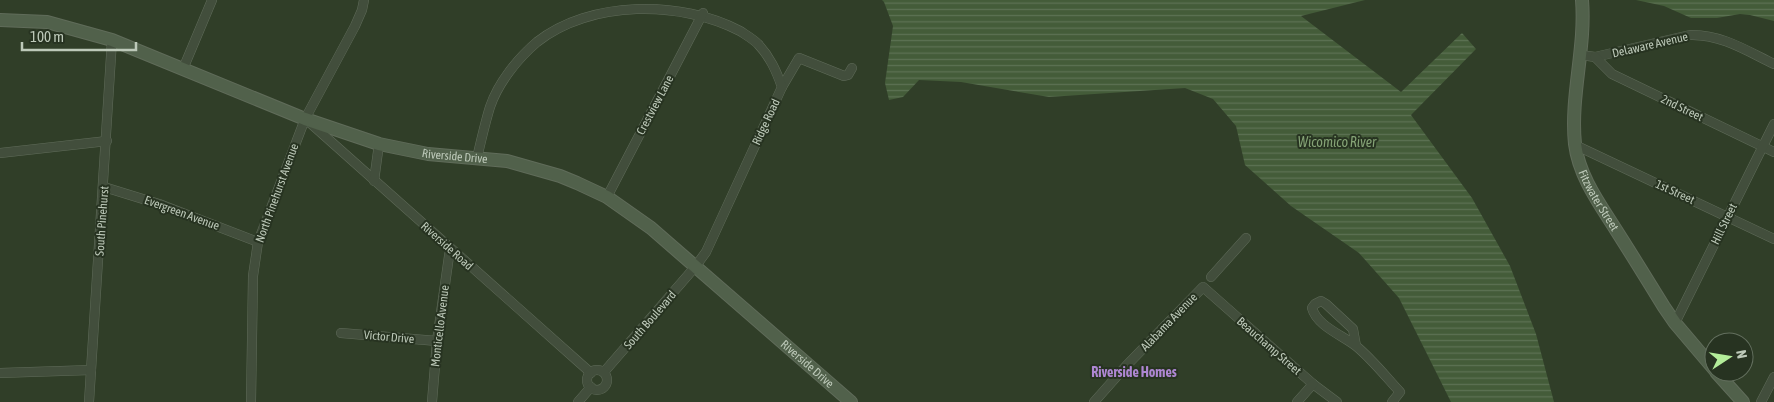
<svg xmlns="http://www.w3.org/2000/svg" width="1774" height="402" font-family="'Asap Condensed',sans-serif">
<defs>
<pattern id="water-rules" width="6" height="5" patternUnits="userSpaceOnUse" patternTransform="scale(1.25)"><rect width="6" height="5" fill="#445c39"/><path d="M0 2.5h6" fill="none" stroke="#5d7254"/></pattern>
</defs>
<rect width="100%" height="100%" fill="#303e28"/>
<g fill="url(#water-rules)">
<polygon points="882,0 1365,0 1301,16 1401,92 1462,33 1476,49 1411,115 1472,198 1510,266 1536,334 1554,402 1451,402 1399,298 1359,253 1291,206 1245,165 1236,126 1213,99 1185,88 1049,97 961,82 919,80 903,97 889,100 885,83 893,26 884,2"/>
<polygon points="1636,0 1774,0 1774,21 1750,15 1740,14 1717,18 1691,18 1664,6"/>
</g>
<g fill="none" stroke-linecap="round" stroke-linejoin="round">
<g stroke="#606c5a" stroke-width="10">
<g id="street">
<path d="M 1581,55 L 1595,57 L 1690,35 C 1721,34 1747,51 1774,64"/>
<polyline points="1595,57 1612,74 1774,152"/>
<polyline points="183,69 212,0"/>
<polyline points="782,87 799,58 844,76 848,75 852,68"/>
<polyline points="309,122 591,373"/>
<polyline points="1575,145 1774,239"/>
<polyline points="0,153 107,141"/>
<path d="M 477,158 C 481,141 485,123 490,107 C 498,83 518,58 537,42 C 590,0 681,0 740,31 C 746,35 753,39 758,44 C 770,57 776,70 782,87 L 706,252 L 695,267 L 604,372"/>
<polyline points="374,181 379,144"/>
<polyline points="104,187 159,204 258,242"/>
<polyline points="607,197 703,13"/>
<polyline points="1211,277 1246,238"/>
<polyline points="1675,323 1774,124"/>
<polyline points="341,333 437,341"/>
<path d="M 1356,346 L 1353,329 L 1326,304 L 1321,301 L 1315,304 L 1312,308 C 1317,326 1342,335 1356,346 C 1372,359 1386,377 1400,392 L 1392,402"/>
<circle cx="597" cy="380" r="10"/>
<polyline points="0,373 91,370"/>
<polyline points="89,402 112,40"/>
<polyline points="251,402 253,276 258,242 305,119 355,26 362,10 364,0"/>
<polyline points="432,402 437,341 450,249"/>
<polyline points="578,402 591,387"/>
<polyline points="1094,402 1126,366 1203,287 1313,384 1337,402"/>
<polyline points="1297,402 1313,384"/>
<polyline points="1761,402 1774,377"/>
</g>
</g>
<g stroke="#606c5a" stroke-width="14">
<g id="secondary">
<path id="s1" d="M 1582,0 C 1586,48 1570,96 1575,144 C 1579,176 1599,203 1616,230 C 1632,255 1648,281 1664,307 L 1675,323 L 1714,369"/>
<path id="s2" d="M 0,20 L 47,22 L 112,40 L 305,119 L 379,144 L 428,154 L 507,161 L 560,176 L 577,183 L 607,197 L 651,228 L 851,402"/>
<polyline points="1716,372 1743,402"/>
</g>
</g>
<use href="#street" stroke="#424e3c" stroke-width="9"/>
<use href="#secondary" stroke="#51614b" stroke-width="12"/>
</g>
<g text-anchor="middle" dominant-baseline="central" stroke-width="4" stroke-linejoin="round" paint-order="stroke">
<g font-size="12" fill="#bdc9b9" stroke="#273321">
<text transform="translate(1650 45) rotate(-13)">Delaware Avenue</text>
<text transform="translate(655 105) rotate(-62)">Crestview Lane</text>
<text transform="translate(1682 108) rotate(26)">2nd Street</text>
<text transform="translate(766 122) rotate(-65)">Ridge Road</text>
<text stroke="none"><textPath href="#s2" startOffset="478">Riverside Drive</textPath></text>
<text transform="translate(1675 192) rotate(25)">1st Street</text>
<text transform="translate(277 193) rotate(-70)">North Pinehurst Avenue</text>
<text stroke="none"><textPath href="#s1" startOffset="206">Fitzwater Street</textPath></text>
<text transform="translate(182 213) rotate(20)">Evergreen Avenue</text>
<text transform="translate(102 221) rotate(-86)">South Pinehurst</text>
<text transform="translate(1724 224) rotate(-64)">Hill Street</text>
<text transform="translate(447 246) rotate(42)">Riverside Road</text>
<text transform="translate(650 320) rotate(-49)">South Boulevard</text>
<text transform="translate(1169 322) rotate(-46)">Alabama Avenue</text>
<text transform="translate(440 326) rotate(-83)">Monticello Avenue</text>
<text transform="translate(389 337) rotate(5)">Victor Drive</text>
<text transform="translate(1269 346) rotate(41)">Beauchamp Street</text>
<text stroke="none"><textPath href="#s2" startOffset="898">Riverside Drive</textPath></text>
</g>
<g font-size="14" font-style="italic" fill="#85a376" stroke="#273321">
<text x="1337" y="142">Wicomico River</text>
</g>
<g font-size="14" font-weight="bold" fill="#ae87d2" stroke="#273321">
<text x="1134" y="372">Riverside Homes</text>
</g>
</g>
<g transform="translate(1729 357) rotate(78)"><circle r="24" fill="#273321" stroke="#636f5e"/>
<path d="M0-4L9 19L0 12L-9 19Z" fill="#b3ed99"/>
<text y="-8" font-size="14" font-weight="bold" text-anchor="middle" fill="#bdc9b9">N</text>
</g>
<path d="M22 42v8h114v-8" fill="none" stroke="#bdc9b9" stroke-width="2.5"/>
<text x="30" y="42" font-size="15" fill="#bdc9b9" stroke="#273321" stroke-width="4" paint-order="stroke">100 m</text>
</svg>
